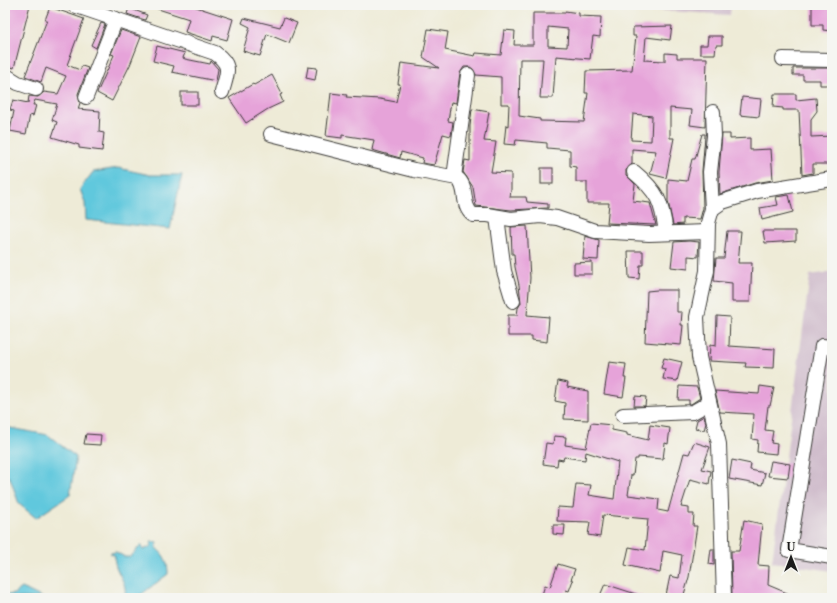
<svg xmlns="http://www.w3.org/2000/svg" width="837" height="603" font-family="'Libre Caslon Text',serif">
<rect width="100%" height="100%" fill="#f6f6f2"/>
<filter id="ink" filterUnits="userSpaceOnUse"><feTurbulence type="fractalNoise" baseFrequency=".025" numOctaves="2"/><feDisplacementMap in="SourceGraphic" scale="8" xChannelSelector="R" yChannelSelector="G"/><feConvolveMatrix kernelMatrix="1 2 1 2 8 2 1 2 1" color-interpolation-filters="sRGB"/></filter>
<filter id="wash" filterUnits="userSpaceOnUse"><feTurbulence type="fractalNoise" baseFrequency=".012" numOctaves="4" result="noise"/><feDisplacementMap in="SourceGraphic" scale="16" xChannelSelector="R" yChannelSelector="G"/><feGaussianBlur stdDeviation="0.9" result="paint"/><feColorMatrix in="noise" values="0 0 0 0 0 0 0 0 0 0 0 0 0 0 0 0 0 1.4 0 .05"/><feComposite in="paint" operator="in"/></filter>
<g filter="url(#wash)">
<rect width="100%" height="100%" fill="#eeebd7"/>
<g fill="#d0bdcc">
<polygon points="571,5 731,5 730,15"/>
<polygon points="832,272 832,571 772,562 810,275"/>
</g>
<g fill="#60c8dd" stroke="#3e727c">
<polygon points="118,168 150,175 182,175 170,229 86,220 85,203 80,189 93,172"/>
<polygon points="5,427 48,435 76,457 70,495 36,518 19,504 10,478 5,475"/>
<path d="M 152,541 L 157,543 L 156,548 C 165,555 168,563 168,574 L 139,596 L 129,598 L 125,595 C 128,580 112,570 115,556 L 110,553 L 116,552 L 125,557 L 130,557 L 141,545 L 143,550 L 150,547 Z"/>
<polygon points="22,588 43,598 5,598 5,595 14,594"/>
</g>
<g id="blocks">
<g fill="#e6a3d9" fill-rule="evenodd">
<polygon points="5,5 30,5 14,68 5,65"/>
<polygon points="153,5 190,5 233,19 227,40 213,36 212,41 185,32 189,19 152,7"/>
<polygon points="824,5 832,5 832,31 823,30 823,25 812,25 812,6"/>
<polygon points="50,7 84,19 67,65 80,70 82,66 88,68 78,94 80,103 78,109 100,111 99,132 104,133 102,151 79,148 79,145 52,137 57,122 52,120 57,104 35,100 33,105 36,105 33,116 30,115 26,134 10,131 14,111 10,110 13,100 28,103 29,96 38,97 44,92 58,94 66,76 46,68 41,82 25,76 47,20 45,20"/>
<polygon points="129,8 147,15 145,20 127,14"/>
<path d="M 565,11 L 579,13 L 579,16 L 601,17 L 600,37 L 593,36 L 590,59 L 556,56 L 553,98 L 540,98 L 543,59 L 520,59 L 519,116 L 540,119 L 540,121 L 584,122 L 588,93 L 585,93 L 586,71 L 632,70 L 636,36 L 633,36 L 633,27 L 672,26 L 670,40 L 646,37 L 644,60 L 665,61 L 665,53 L 677,54 L 677,58 L 707,58 L 705,127 L 690,125 L 692,110 L 670,108 L 670,138 L 674,138 L 666,178 L 650,174 L 656,151 L 632,149 L 632,164 L 626,170 L 626,175 L 635,184 L 633,201 L 650,203 L 656,225 L 607,223 L 609,203 L 587,203 L 587,182 L 576,182 L 576,167 L 570,166 L 570,150 L 547,148 L 547,143 L 516,140 L 515,145 L 504,144 L 506,125 L 508,126 L 509,104 L 501,104 L 501,77 L 476,75 L 473,69 L 470,67 L 464,67 L 460,73 L 456,103 L 451,102 L 448,121 L 453,122 L 451,136 L 443,134 L 434,165 L 422,163 L 423,158 L 401,152 L 400,158 L 372,150 L 374,140 L 342,135 L 342,138 L 326,136 L 331,93 L 347,95 L 346,97 L 380,99 L 396,102 L 400,84 L 398,84 L 401,63 L 439,68 L 423,57 L 428,29 L 448,32 L 445,50 L 475,56 L 476,53 L 501,55 L 504,30 L 515,31 L 514,45 L 533,45 L 533,13 L 565,13 ZM 548,27 L 568,29 L 567,47 L 548,46 ZM 633,114 L 652,116 L 651,141 L 631,140 Z"/>
<polygon points="244,18 280,27 284,18 297,23 289,43 267,34 260,56 243,51 250,27 242,23"/>
<polygon points="101,23 105,24 96,48 91,45"/>
<polygon points="121,30 141,37 130,65 112,101 97,93 114,55 111,54"/>
<polygon points="708,36 722,36 722,45 716,45 715,54 700,54 700,45 707,45"/>
<polygon points="157,46 185,53 183,58 185,59 210,64 211,61 218,69 216,81 172,72 174,66 153,61"/>
<polygon points="308,67 317,68 315,80 306,78"/>
<polygon points="793,68 832,68 832,85 820,85 820,80 803,80 803,75 793,75"/>
<polygon points="272,75 282,94 280,95 283,102 268,109 246,123 229,98 253,84 254,85"/>
<rect x="181" y="92" width="17" height="13"/>
<polygon points="774,94 796,94 796,100 816,98 817,111 811,119 811,137 832,136 832,164 813,164 813,173 802,175 799,110 783,110 783,108 773,107"/>
<polygon points="742,97 761,99 759,117 740,115"/>
<polygon points="472,109 489,112 484,141 496,142 491,172 511,173 511,190 510,197 526,197 527,202 548,204 548,208 511,210 476,206 473,187 463,172 465,160 470,161 470,126"/>
<polygon points="702,134 705,134 705,136 702,171 703,208 700,219 683,218 683,224 673,225 668,201 668,179 687,181 692,159 695,159"/>
<polygon points="722,134 730,134 730,139 750,138 750,150 771,149 773,180 755,183 720,194 719,172"/>
<rect x="541" y="168" width="12" height="16"/>
<polygon points="789,195 793,212 762,220 760,208 778,205 776,197"/>
<polygon points="527,226 530,278 527,315 549,317 547,342 532,340 532,336 508,336 508,315 517,315 518,308 521,303 519,285 515,267 514,254 512,254 511,227"/>
<polygon points="727,231 741,231 738,263 752,263 750,302 732,302 732,283 714,281 716,258 724,258"/>
<polygon points="763,231 796,231 796,241 765,243"/>
<polygon points="585,236 599,240 598,260 583,259"/>
<polygon points="689,241 699,242 698,257 688,256 688,269 671,267 674,242"/>
<polygon points="628,251 643,251 643,265 640,265 639,279 629,278"/>
<polygon points="592,262 592,274 574,274 574,263"/>
<polygon points="657,290 677,290 677,312 682,312 681,325 683,325 681,345 645,342 647,291"/>
<polygon points="717,316 730,317 729,346 775,349 774,368 745,367 746,363 709,361 710,345 716,346"/>
<polygon points="664,358 682,362 677,381 663,379 665,369 661,368"/>
<polygon points="609,362 626,364 624,378 626,378 623,397 604,394"/>
<polygon points="558,381 568,383 567,387 588,391 588,420 564,419 565,403 555,401"/>
<polygon points="679,386 697,387 700,398 691,404 689,404 689,400 678,400"/>
<polygon points="760,386 774,388 770,406 768,406 765,430 773,431 771,443 777,444 776,454 757,452 758,440 752,439 754,414 720,412 715,391 759,394"/>
<polygon points="635,396 646,397 645,406 634,406"/>
<polygon points="704,416 706,423 704,430 695,428 697,420"/>
<polygon points="591,423 612,425 612,430 627,433 627,435 648,440 650,425 670,428 668,444 665,443 663,459 638,457 638,459 635,459 633,475 631,475 628,495 659,499 658,510 668,512 684,453 689,454 694,442 710,447 702,469 711,471 709,484 690,479 681,507 689,508 689,514 694,514 693,526 697,526 689,577 683,598 667,598 668,595 666,595 670,576 679,578 682,555 663,551 660,573 625,565 629,547 645,550 648,519 603,515 600,537 588,535 590,522 557,521 558,507 573,508 576,484 591,485 589,495 614,499 618,462 586,452 585,460 564,457 563,460 558,459 557,466 543,464 546,443 553,444 554,436 566,437 565,445 586,448"/>
<polygon points="86,434 101,435 100,445 84,444"/>
<polygon points="732,460 751,464 750,470 765,473 762,485 729,479"/>
<polygon points="771,461 790,464 788,478 768,476"/>
<polygon points="744,520 762,524 758,565 769,566 768,585 799,598 732,598 731,551 739,551"/>
<polygon points="553,525 565,525 564,535 553,534"/>
<polygon points="711,549 714,549 714,565 709,564"/>
<polygon points="558,564 575,569 571,580 573,580 569,591 566,590 564,598 541,598 545,585 550,587"/>
<polygon points="605,584 642,596 642,598 599,598"/>
</g>
</g>
</g>
<g filter="url(#ink)">
<use href="#blocks" fill-opacity="0" stroke="#3c3b38" stroke-width="1"/>
<g fill="none" stroke-linecap="round" stroke-linejoin="round">
<g stroke="#3c3b38" stroke-width="16">
<g id="minor">
<path d="M 74,5 L 215,53 C 233,66 227,73 222,92"/>
<polyline points="783,59 832,60"/>
<polyline points="5,75 18,83 36,89"/>
<polyline points="86,97 116,19"/>
<path d="M 271,134 L 414,170 L 457,178 C 469,187 460,205 473,215 L 488,215 L 511,219 L 540,216 L 557,218 L 595,231 L 649,234 L 707,232"/>
<path d="M 634,172 C 658,192 662,202 666,233"/>
<polyline points="454,177 468,75"/>
<polyline points="712,209 710,172 714,136 713,112"/>
<polyline points="497,217 504,271 513,301"/>
<polyline points="832,347 822,346 789,550 832,557"/>
<polyline points="623,415 693,412 709,403"/>
<polyline points="724,598 719,444 699,357 697,317 707,271 708,223 712,209 722,202 757,191 832,179"/>
</g>
</g>
<use href="#minor" stroke="#fff" stroke-width="14"/>
</g>
</g>
<rect width="837" height="603" fill="none" stroke="#f6f6f2" stroke-width="20"/>
<g transform="translate(791 557)" stroke="#f6f6f2" stroke-width="3" paint-order="stroke">
<path d="M0-3L7 15L0 10L-7 15Z" fill="#1c1c1c"/>
<text y="-6" font-size="11" font-weight="bold" text-anchor="middle" fill="#1c1c1c">U</text>
</g>
</svg>
